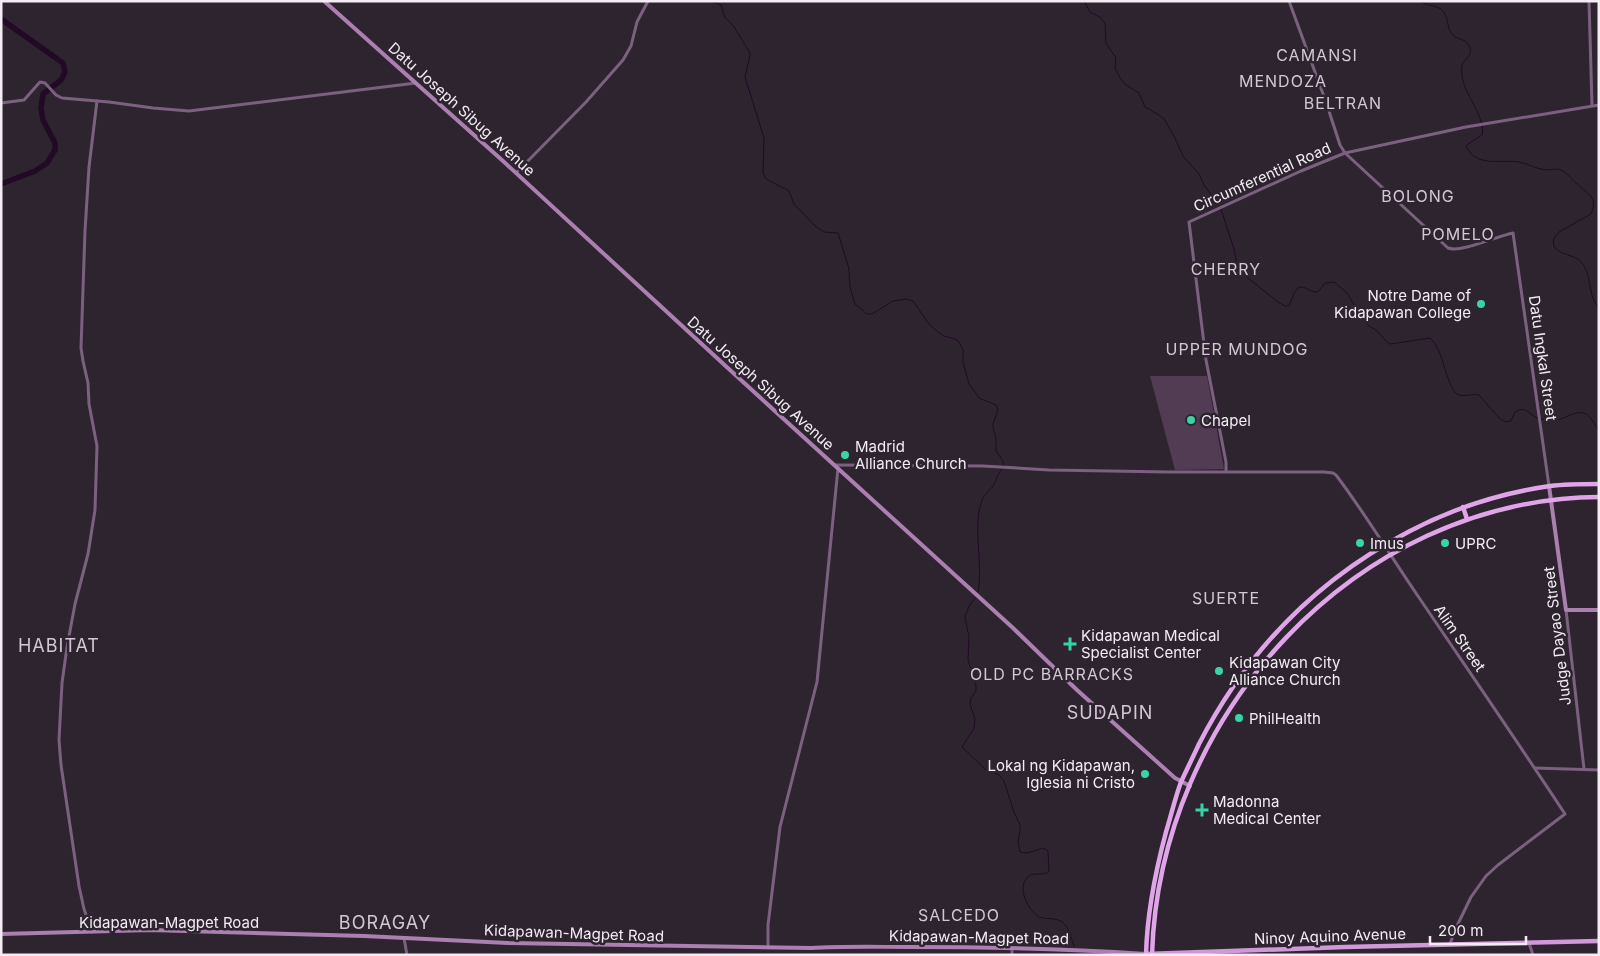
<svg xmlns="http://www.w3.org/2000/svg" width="1600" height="956" font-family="Inter,sans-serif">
<rect width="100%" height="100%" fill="#2e242f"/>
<polygon fill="#513c54" points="1150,376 1207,376 1224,469 1175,470"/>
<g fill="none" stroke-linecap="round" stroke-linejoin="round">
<g stroke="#220926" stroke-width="1">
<polyline points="711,1 721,5 725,18 733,25 750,53 750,56 745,77 764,138 763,173 766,179 789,191 794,204 815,226 824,232 838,233 849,269 850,287 855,304 867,314 872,314 893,301 906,299 913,301 929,324 938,332 944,336 955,339 959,342 963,350 963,362 969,384 979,398 996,405 998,410 993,424 993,428 996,438 996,451 1003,461 1003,465"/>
<polyline points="1084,1 1090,12 1100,17 1105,23 1106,43 1116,58 1115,68 1120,78 1126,85 1139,93 1145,107 1159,115 1164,119 1174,136 1183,156 1199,174 1204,185 1219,205"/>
<path d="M 1421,1 C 1427,6 1433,5 1439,8 C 1451,15 1445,28 1453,35 C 1458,40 1464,38 1469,45 C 1474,55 1465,58 1462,65 C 1461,70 1462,76 1463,81 C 1467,97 1486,119 1482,135 L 1468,144 L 1466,146 C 1475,168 1502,159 1519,162 C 1529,164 1536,169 1546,170 C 1550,170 1557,168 1561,170 C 1567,172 1571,179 1576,183 C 1586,193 1599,196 1591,214 L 1559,232 C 1555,236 1552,240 1554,246 C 1558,255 1574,254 1581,262 C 1589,271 1589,284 1592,295 C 1593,300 1596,304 1599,309"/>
<path d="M 1221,209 L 1234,249 L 1238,270 L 1278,302 L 1285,306 L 1289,306 L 1294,293 L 1299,287 C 1306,286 1310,293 1318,292 L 1325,283 L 1334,282 L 1347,293 L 1362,318 L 1369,326 L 1376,330 L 1387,342 L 1390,344 L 1397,343 L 1430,338 C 1444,349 1446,390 1459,395 C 1465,397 1473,393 1479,395 L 1499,418 L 1505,422 L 1511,421 L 1515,412 C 1525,406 1527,412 1535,417 C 1540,419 1546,420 1551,420 C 1563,422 1573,410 1584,413 C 1591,416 1595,425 1599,431"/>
<path d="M 978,592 C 984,564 971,524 983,498 C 986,493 990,490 993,486 C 997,479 996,476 1002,469"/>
<path d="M 975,598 L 969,606 L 965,617 L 969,637 L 968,660 L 976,686 L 976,691 L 971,698 L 970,704 L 975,719 L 974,728 L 962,747 L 987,771 L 999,775 L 1004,781 L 1014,812 L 1020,825 L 1020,832 L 1018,842 L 1020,852 L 1027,853 L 1043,848 L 1048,851 L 1049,871 C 1043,877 1034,871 1028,877 C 1016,887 1028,910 1039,917 C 1046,920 1056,917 1062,922 C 1069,927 1071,938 1074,946"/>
<polyline points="1074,953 1075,955"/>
</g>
<polyline stroke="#220926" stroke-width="5.5" points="1,19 63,63 65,72 61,80 43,94 41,108 43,120 55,143 55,150 47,163 35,171 1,184"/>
<g stroke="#7b617f" stroke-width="3">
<path d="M 1289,1 L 1326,102 L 1340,145 L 1345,153 L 1448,248 C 1461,253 1497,236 1513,233 L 1549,486"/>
<polyline points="1589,1 1592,105"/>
<polyline points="1,103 24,100 40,82 45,83 56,95 62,98 109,102 153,108 189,111 416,83"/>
<polyline points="516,173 586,102 623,60 631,46 637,22 648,1"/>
<path d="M 834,465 L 983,466 L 1049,470 L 1169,472 L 1324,472 L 1333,473 L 1336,475 C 1367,516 1391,557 1420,599 C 1468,670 1517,741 1565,814 L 1498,865 L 1486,876 L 1471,897 L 1455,930 L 1450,944"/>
<polyline points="1226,471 1226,462 1206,360 1189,222 1301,171 1345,153 1466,127 1599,105"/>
<polyline points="1566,610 1584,769"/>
<polyline points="1535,768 1599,770"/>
<polyline points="92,932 84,909 79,886 61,765 59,740 62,683 67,647 75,604 88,554 95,510 97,446 89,404 88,383 83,361 81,348 85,231 89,167 97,101"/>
<polyline points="404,938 407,955"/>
<polyline points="1529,943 1533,955"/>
<polyline points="768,947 768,925 780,827 817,682 838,468"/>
<polyline points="1012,955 1012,948"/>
</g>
<g stroke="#ab80b0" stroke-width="4">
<polyline points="324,1 503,161 730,370 1013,628 1077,690 1175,778 1190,786"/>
<polyline points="1549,486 1566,610 1599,610"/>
<path d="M 1,934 L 150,930 L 364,936 L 508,943 L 811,948 C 844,946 877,947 910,947 C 989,947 1067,949 1146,954"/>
</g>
<polyline stroke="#cf99d7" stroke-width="4.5" points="1146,954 1345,947 1599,941"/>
<g stroke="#e0a4e8" stroke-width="4.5">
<polyline points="1463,507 1467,519"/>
<path d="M 1146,955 C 1147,913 1155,873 1166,832 C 1171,816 1175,798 1181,782 C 1187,769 1193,757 1199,744 C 1247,651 1317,579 1410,531 C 1454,508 1501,493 1550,486 C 1566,484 1582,484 1599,484"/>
<path d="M 1152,955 C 1159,716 1355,499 1599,497"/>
</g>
</g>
<g fill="#37d4a6" stroke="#2e242f" stroke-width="2">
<circle cx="1481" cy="304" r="5"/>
<circle cx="1191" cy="420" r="5"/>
<circle cx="845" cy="455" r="5"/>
<circle cx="1360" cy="543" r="5"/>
<circle cx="1445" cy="543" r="5"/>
<path d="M1067.5 636.5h5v5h5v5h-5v5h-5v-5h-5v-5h5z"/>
<circle cx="1219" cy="671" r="5"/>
<circle cx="1239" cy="718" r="5"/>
<circle cx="1145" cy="774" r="5"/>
<path d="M1199.5 802.5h5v5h5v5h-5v5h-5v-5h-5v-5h5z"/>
</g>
<g text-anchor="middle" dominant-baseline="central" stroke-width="5" stroke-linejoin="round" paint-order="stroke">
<g font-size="15" fill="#f3ecf4" stroke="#2e242f">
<text transform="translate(462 109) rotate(42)">Datu Joseph Sibug Avenue</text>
<text transform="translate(1262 177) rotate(-24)">Circumferential Road</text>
<text transform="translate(1543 358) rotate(82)">Datu Ingkal Street</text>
<text transform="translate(761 383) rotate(42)">Datu Joseph Sibug Avenue</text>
<text transform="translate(1557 636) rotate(-97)">Judge Dayao Street</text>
<text transform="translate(1460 638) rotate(55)">Alim Street</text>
<text x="169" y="922">Kidapawan-Magpet Road</text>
<text transform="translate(574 933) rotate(2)">Kidapawan-Magpet Road</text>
<text transform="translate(1330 936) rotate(-2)">Ninoy Aquino Avenue</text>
<text transform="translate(979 937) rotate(1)">Kidapawan-Magpet Road</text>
</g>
<g font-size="15" fill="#f3ecf4" stroke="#2e242f" text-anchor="start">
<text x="1471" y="295" text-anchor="end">Notre Dame of<tspan x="1471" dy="17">Kidapawan College</tspan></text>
<text x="1201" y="420">Chapel</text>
<text x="855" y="446">Madrid<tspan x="855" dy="17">Alliance Church</tspan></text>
<text x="1370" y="543">Imus</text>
<text x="1455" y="543">UPRC</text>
<text x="1081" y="635">Kidapawan Medical<tspan x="1081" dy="17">Specialist Center</tspan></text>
<text x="1229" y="662">Kidapawan City<tspan x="1229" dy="17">Alliance Church</tspan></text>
<text x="1249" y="718">PhilHealth</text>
<text x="1135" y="765" text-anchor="end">Lokal ng Kidapawan,<tspan x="1135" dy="17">Iglesia ni Cristo</tspan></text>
<text x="1213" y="801">Madonna<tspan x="1213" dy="17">Medical Center</tspan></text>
</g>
<g font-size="16" letter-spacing="1" fill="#d4c7d5" stroke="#2e242f">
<text x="1317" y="55">CAMANSI</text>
<text x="1283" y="81">MENDOZA</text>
<text x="1343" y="103">BELTRAN</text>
<text x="1418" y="196">BOLONG</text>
<text x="1458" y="234">POMELO</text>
<text x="1226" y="269">CHERRY</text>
<text x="1237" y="349">UPPER MUNDOG</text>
<text x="1226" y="598">SUERTE</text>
<text x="1052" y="674">OLD PC BARRACKS</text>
<text x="959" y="915">SALCEDO</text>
</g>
<g font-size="18" letter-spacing="1" fill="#d4c7d5" stroke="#2e242f">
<text x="59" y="645">HABITAT</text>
<text x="1110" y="712">SUDAPIN</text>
<text x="385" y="922">BORAGAY</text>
</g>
</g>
<rect width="1600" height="956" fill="none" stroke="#f3ecf4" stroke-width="5"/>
<path d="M1430 936v8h96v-8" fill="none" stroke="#f3ecf4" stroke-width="2.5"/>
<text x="1438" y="936" font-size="15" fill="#f3ecf4" stroke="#2e242f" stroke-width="4" paint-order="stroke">200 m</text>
</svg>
